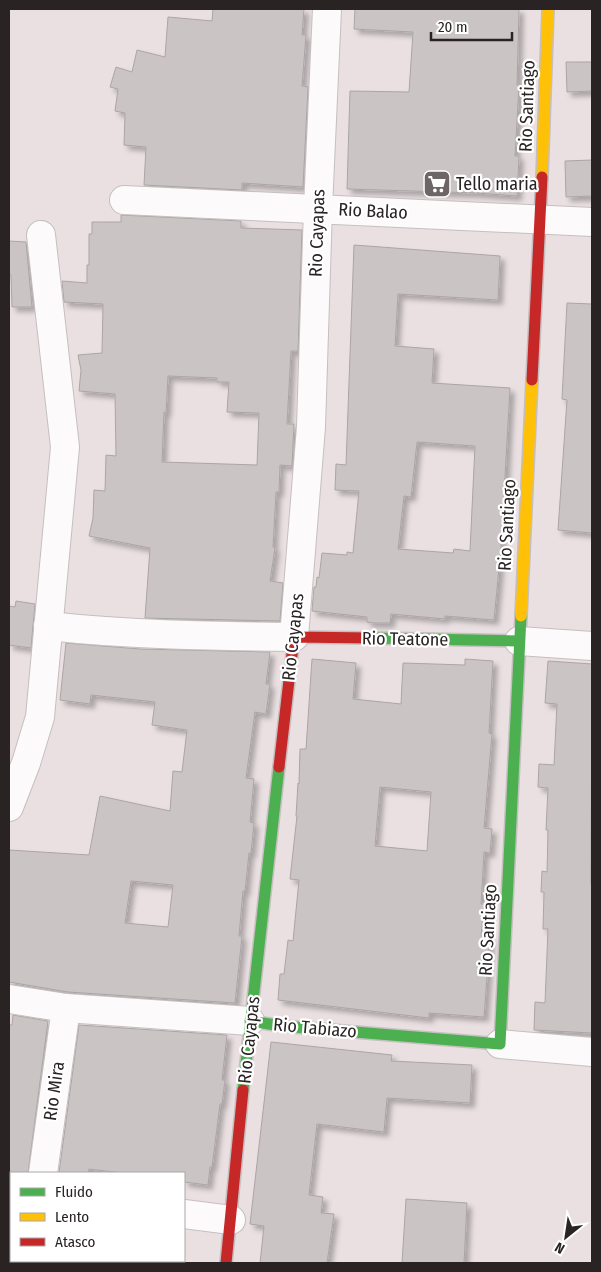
<svg xmlns="http://www.w3.org/2000/svg" width="601" height="1272" font-family="'Fira Sans Condensed',sans-serif">
<defs>
<filter id="shadow"><feDropShadow dx="4.5" dy="4.5" stdDeviation="2.5" flood-color="#0004"/></filter>
</defs>
<rect width="100%" height="100%" fill="#eae0e2"/>
<g fill="#cbc4c5" stroke="#aba5a6" fill-rule="evenodd" filter="url(#shadow)">
<polygon points="213,9 304,9 302,35 306,35 302,86 308,87 303,187 242,183 242,190 144,185 146,147 124,145 125,113 115,111 118,89 110,87 116,67 132,72 137,50 165,57 168,17 212,21"/>
<polygon points="355,9 519,9 517,85 519,85 515,156 519,156 517,196 478,193 347,189 350,91 409,92 413,32 354,29"/>
<polygon points="566,62 592,62 592,91 567,92"/>
<polygon points="592,160 592,196 566,197 565,161"/>
<path d="M 121,215 L 241,221 L 241,228 L 302,230 L 298,351 L 291,351 L 287,424 L 294,424 L 292,466 L 280,465 L 279,492 L 276,492 L 273,547 L 275,548 L 270,581 L 283,583 L 280,621 L 145,618 L 150,548 L 89,536 L 93,518 L 94,490 L 105,491 L 106,455 L 116,456 L 115,394 L 79,391 L 81,370 L 78,355 L 102,353 L 103,304 L 64,302 L 62,281 L 87,283 L 87,265 L 89,265 L 89,234 L 92,234 L 92,222 L 121,222 ZM 168,376 L 217,378 L 217,382 L 229,382 L 227,412 L 259,413 L 257,465 L 162,462 L 164,412 L 166,413 Z"/>
<polygon points="9,241 26,242 32,307 12,307 11,275 9,275"/>
<path d="M 354,245 L 500,256 L 498,300 L 398,294 L 395,346 L 434,349 L 432,383 L 510,388 L 501,547 L 494,620 L 445,616 L 445,619 L 391,614 L 390,623 L 373,623 L 367,622 L 367,617 L 312,611 L 314,587 L 316,587 L 317,577 L 319,578 L 322,553 L 347,555 L 347,552 L 353,553 L 359,491 L 335,490 L 336,464 L 346,465 ZM 417,442 L 475,446 L 470,551 L 454,549 L 453,553 L 398,549 L 404,496 L 411,497 Z"/>
<polygon points="567,303 592,304 592,533 558,530 567,400 562,399"/>
<polygon points="16,601 35,604 31,648 9,645 9,606 15,607"/>
<path d="M 66,643 L 140,649 L 270,652 L 266,684 L 270,684 L 266,714 L 255,712 L 246,778 L 254,779 L 250,822 L 254,823 L 251,853 L 249,853 L 245,891 L 243,891 L 239,936 L 242,936 L 235,1003 L 68,992 L 9,982 L 9,850 L 89,855 L 100,796 L 170,811 L 173,771 L 182,772 L 187,730 L 152,725 L 155,702 L 91,695 L 90,704 L 60,700 ZM 131,881 L 173,885 L 168,927 L 125,923 Z"/>
<path d="M 312,659 L 356,663 L 353,699 L 401,704 L 403,663 L 465,665 L 465,659 L 493,661 L 489,733 L 492,734 L 484,828 L 492,829 L 490,853 L 484,852 L 481,904 L 484,904 L 481,936 L 490,937 L 484,1017 L 429,1013 L 429,1018 L 278,1000 L 280,974 L 284,974 L 288,940 L 293,941 L 299,880 L 290,879 L 297,816 L 296,816 L 298,783 L 299,784 L 300,749 L 306,749 ZM 380,787 L 431,792 L 427,851 L 375,846 Z"/>
<polygon points="548,661 592,664 591,884 592,884 592,1033 534,1030 535,1002 545,1003 548,929 543,929 544,892 541,892 542,871 547,872 548,830 546,830 548,788 538,787 539,764 554,765 557,704 545,703"/>
<polygon points="13,1015 48,1021 28,1173 9,1173 9,1025 12,1025"/>
<polygon points="79,1025 227,1035 222,1080 225,1080 222,1104 220,1104 212,1167 210,1167 208,1185 184,1182 184,1173 123,1173 89,1169 88,1173 59,1173"/>
<polygon points="271,1042 392,1055 391,1061 472,1065 470,1103 387,1098 384,1132 317,1124 309,1195 323,1197 321,1213 334,1214 327,1263 260,1263 264,1226 250,1224"/>
<polygon points="406,1199 467,1203 464,1263 402,1263"/>
</g>
<g fill="none" stroke-linecap="round" stroke-linejoin="round">
<g stroke="#c5bfc0" stroke-width="30">
<g id="street">
<polyline points="124,200 592,222"/>
<path d="M 48,626 C 130,635 212,636 294,637 L 311,427 L 318,208 L 327,9"/>
<polyline points="519,641 592,646"/>
<polyline points="9,807 26,763 40,717 65,447 41,235"/>
<polyline points="9,999 66,1008 250,1021"/>
<polyline points="500,1044 592,1052"/>
<polyline points="43,1173 66,1008"/>
<polyline points="9,1195 11,1195"/>
<polyline points="184,1214 231,1220"/>
<polyline points="32,1263 32,1261"/>
</g>
</g>
<g stroke="#c5bfc0" stroke-width="14">
<g id="fast">
<polyline points="372,638 519,641"/>
<polyline points="250,1021 282,1026 500,1044 521,616"/>
<polyline points="243,1090 279,767"/>
</g>
</g>
<g stroke="#c5bfc0" stroke-width="14">
<g id="slow">
<polyline points="542,177 548,9"/>
<polyline points="521,616 532,380"/>
</g>
</g>
<g stroke="#c5bfc0" stroke-width="14">
<g id="jam">
<polyline points="532,380 542,177"/>
<polyline points="279,767 294,637 372,638"/>
<polyline points="226,1263 243,1090"/>
</g>
</g>
<use href="#street" stroke="#fcfafb" stroke-width="28"/>
<use href="#fast" stroke="#4caf50" stroke-width="11"/>
<use href="#slow" stroke="#ffc107" stroke-width="11"/>
<use href="#jam" stroke="#c62828" stroke-width="11"/>
</g>
<defs>
<g id="supermarket-square" transform="scale(1.4375)"><rect x="-9" y="-9" width="18" height="18" rx="4" fill="#6d6566" stroke="#fff"/><path d="M-6-5.5h2.5l.6 2H6L4.5 2H-2.5L-4.4-4H-6ZM-1.5 3.2a1.3 1.3 0 1 0 .1 0ZM3 3.2a1.3 1.3 0 1 0 .1 0Z" fill="#fff"/></g>
</defs>
<g fill-rule="evenodd">
<use href="#supermarket-square" x="437" y="184"/>
</g>
<g text-anchor="middle" dominant-baseline="central" stroke-width="4.5" stroke-linejoin="round" paint-order="stroke">
<g font-size="18" fill="#292324" stroke="#fff">
<text transform="translate(527 106) rotate(-88)">Rio Santiago</text>
<text transform="translate(373 211) rotate(3)">Rio Balao</text>
<text transform="translate(317 233) rotate(-88)">Rio Cayapas</text>
<text transform="translate(507 525) rotate(-87)">Rio Santiago</text>
<text transform="translate(293 637) rotate(-84)">Rio Cayapas</text>
<text transform="translate(405 639) rotate(1)">Rio Teatone</text>
<text transform="translate(488 930) rotate(-87)">Rio Santiago</text>
<text transform="translate(315 1028) rotate(5)">Rio Tabiazo</text>
<text transform="translate(249 1040) rotate(-84)">Rio Cayapas</text>
<text transform="translate(54 1091) rotate(-82)">Rio Mira</text>
</g>
<g font-size="18" fill="#292324" stroke="#fff" text-anchor="start">
<text x="456" y="184">Tello maria</text>
</g>
</g>
<rect width="601" height="1272" fill="none" stroke="#292324" stroke-width="20"/>
<rect x="10" y="1172" width="175" height="90" fill="#ffffff" stroke="#a9a7a7"/>
<rect x="20" y="1188" width="25" height="8" fill="#4caf50" stroke="#a9a7a7"/>
<text x="55" y="1197" font-size="15" fill="#292324">Fluido</text>
<rect x="20" y="1213" width="25" height="8" fill="#ffc107" stroke="#a9a7a7"/>
<text x="55" y="1222" font-size="15" fill="#292324">Lento</text>
<rect x="20" y="1238" width="25" height="8" fill="#c62828" stroke="#a9a7a7"/>
<text x="55" y="1247" font-size="15" fill="#292324">Atasco</text>
<g transform="translate(566 1237) rotate(210)" stroke="#ffffff" stroke-width="4" paint-order="stroke">
<path d="M0-4L9 19L0 12L-9 19Z" fill="#292324"/>
<text y="-8" font-size="14" font-weight="bold" text-anchor="middle" fill="#292324">N</text>
</g>
<path d="M431 32v8h81v-8" fill="none" stroke="#292324" stroke-width="2.5"/>
<text x="438" y="32" font-size="15" fill="#292324" stroke="#ffffff" stroke-width="4" paint-order="stroke">20 m</text>
</svg>
